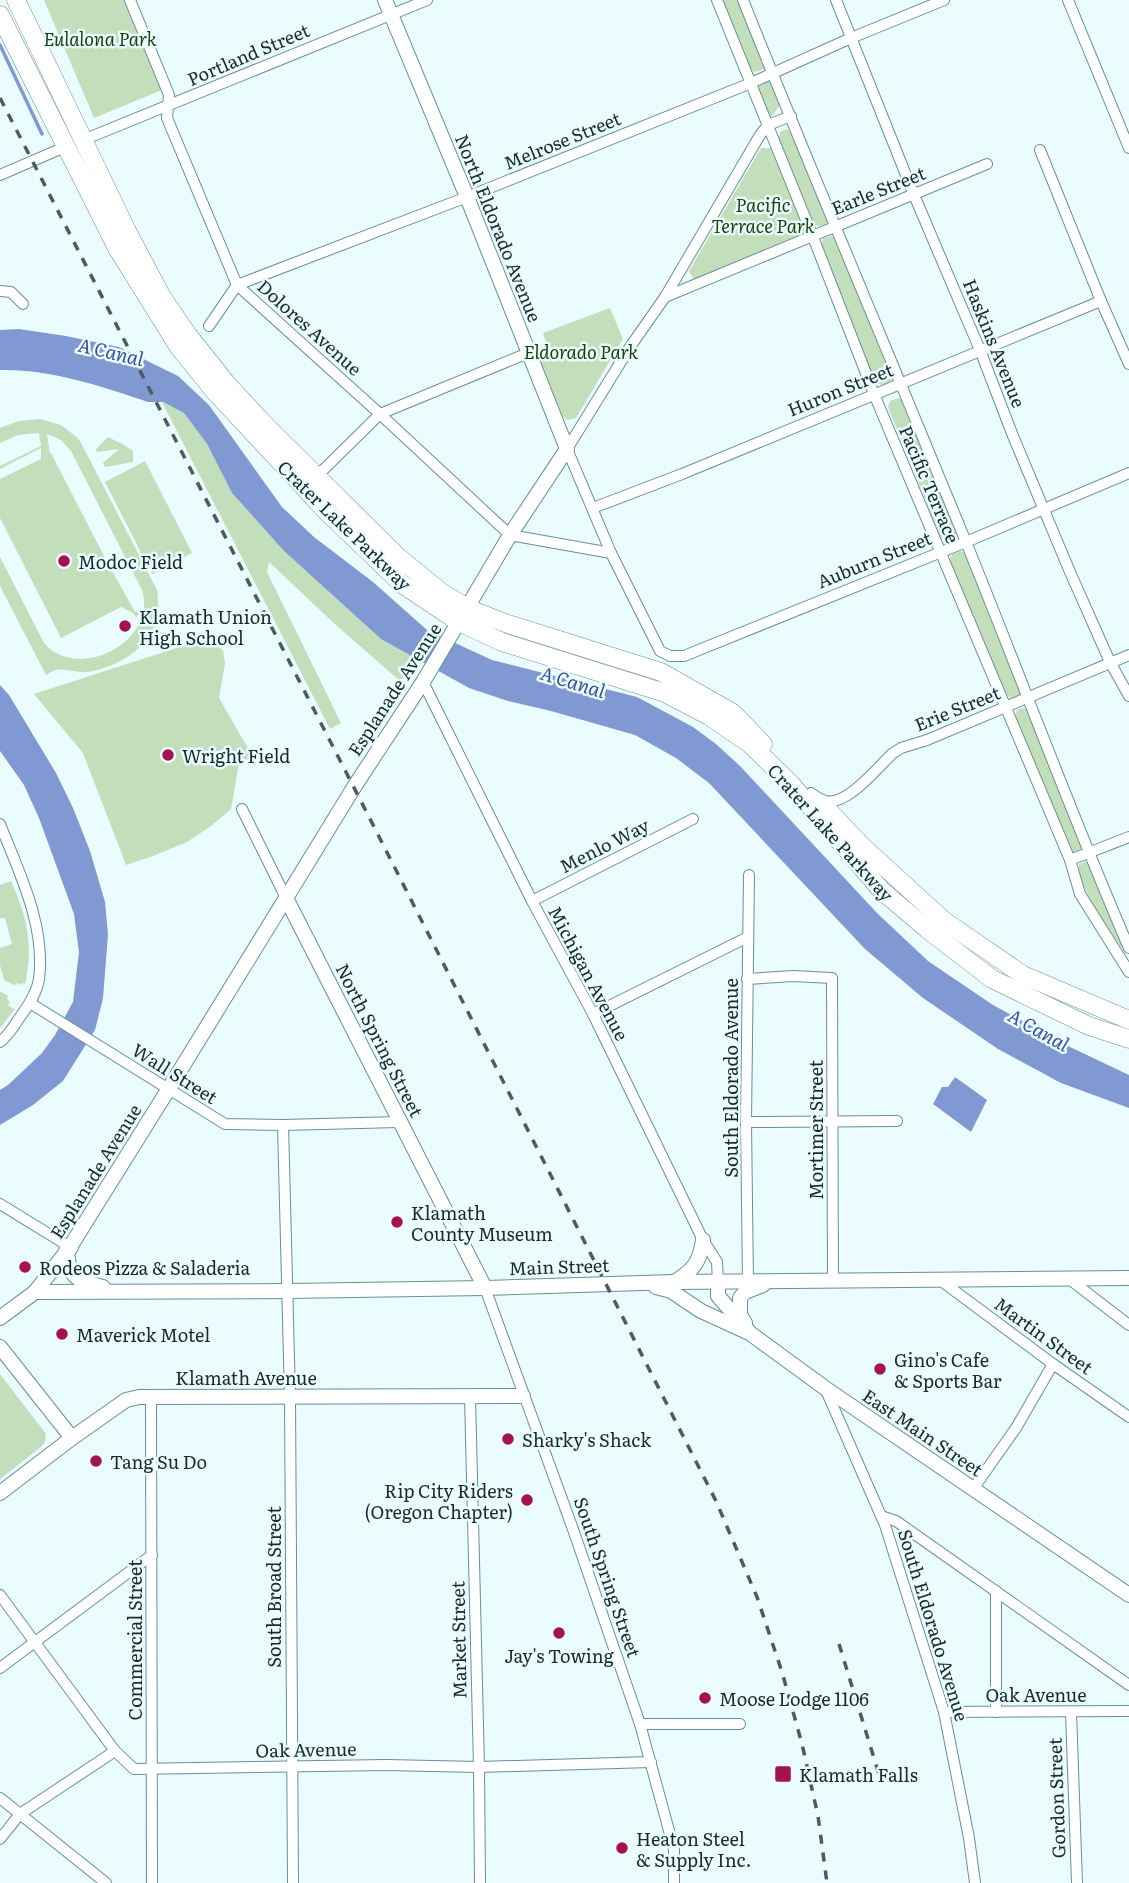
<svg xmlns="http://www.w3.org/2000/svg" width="1129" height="1883" font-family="Literata,serif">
<rect width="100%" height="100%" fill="#eafcfd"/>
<g fill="#c3debb">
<polygon points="44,0 124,0 162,90 94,118"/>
<polygon points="721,0 740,0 765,62 764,69 755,72 749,69"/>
<polygon points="768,81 773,83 781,104 772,116 766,113 758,91 760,84"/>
<polygon points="786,129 792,132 829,220 826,225 820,226 814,225 779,138 780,132"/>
<polygon points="761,148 772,148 809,234 694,280 689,271"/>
<polygon points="831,236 837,239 893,375 891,382 882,385 875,382 821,245 823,239"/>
<polygon points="610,308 623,339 576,418 567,420 563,416 538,359 550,354 543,333"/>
<polygon points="898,398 904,401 957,532 955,538 946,540 940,536 888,407 890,401"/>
<polygon points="162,402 184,413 207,444 232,493 284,551 381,639 416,658 400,681 337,626 269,562 267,572 341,723 330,729"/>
<path d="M 40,419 L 61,425 L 79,439 L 157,590 C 158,599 159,609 157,618 C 150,648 116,668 88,672 C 78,673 61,668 56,670 C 52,671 49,673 46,675 L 0,586 L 0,557 L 44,643 C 79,683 158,641 142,590 L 71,451 L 61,440 L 47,434 L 50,454 L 51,453 L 106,560 L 135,612 L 136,611 L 139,614 L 136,617 L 133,613 L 121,607 L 61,638 L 0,518 L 0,479 L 41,459 L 41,448 L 0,469 L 0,466 L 41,446 L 39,433 L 38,433 L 18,435 L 0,443 L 0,428 L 19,421 Z"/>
<polygon points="108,437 124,445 133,451 133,462 105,467 103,463 119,449 97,452 96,449"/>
<polygon points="145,461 192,553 152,574 105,482"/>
<polygon points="961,551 967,554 1022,688 1020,696 1012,699 1005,694 950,561 952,554"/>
<polygon points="195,642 196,642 197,644 210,642 223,650 225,664 219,698 253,757 239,763 231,809 211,826 187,842 153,856 126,865 83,753 34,694"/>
<polygon points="1023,708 1029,711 1084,845 1083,852 1076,854 1069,850 1015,716 1017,710"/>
<path d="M 1085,862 L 1090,863 L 1124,946 L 1121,947 C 1109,928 1076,885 1079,864 Z"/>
<path d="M 11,881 C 27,917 34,945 25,984 L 22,983 L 21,985 L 17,983 L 16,985 L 12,984 L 4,980 L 0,965 L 0,948 L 12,944 L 5,918 L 0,918 L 0,885 Z"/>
<polygon points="0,991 8,996 7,999 10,1002 8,1006 15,1009 0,1028"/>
<polygon points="0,1374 46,1434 45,1442 41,1447 0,1479"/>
</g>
<g fill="#8199d2">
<path d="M 19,329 L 66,336 L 119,347 L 178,376 L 209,405 L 282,507 L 314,537 L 373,582 L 427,630 L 492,660 L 637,697 L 693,727 L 716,744 L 740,766 L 877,913 L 928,961 L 993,1005 L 1070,1047 L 1129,1075 L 1129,1108 L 1061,1083 L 998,1049 L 923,998 L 865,949 L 709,783 L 676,758 L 635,735 L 551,711 L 508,701 L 469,688 L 381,639 L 284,551 L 232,493 L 207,444 L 184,413 L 163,402 L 148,402 C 101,386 50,369 0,370 L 0,330 Z"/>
<polygon points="0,685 9,695 56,773 73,808 90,851 105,902 108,934 103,998 95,1030 63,1081 33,1105 0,1125 0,1090 8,1085 42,1053 55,1035 73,1002 79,952 74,914 39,818 24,785 0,751"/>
<polygon points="955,1077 987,1100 971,1132 933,1104 942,1087 948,1087"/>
</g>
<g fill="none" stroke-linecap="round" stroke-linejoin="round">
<polyline stroke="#8199d2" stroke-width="3.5" points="0,45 42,134"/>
<g stroke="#669195" stroke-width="12">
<g id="minor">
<polyline points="130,0 169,95 167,118 237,285 380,414 510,535 611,553"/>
<polyline points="717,0 813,237 874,394 1070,860 1080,894 1129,972"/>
<path d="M 743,0 C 815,181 892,361 966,542 C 1021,677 1071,814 1129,948"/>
<polyline points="836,0 914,195 980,350 1013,436 1070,572 1110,662 1129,696"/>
<polyline points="1068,0 1129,148"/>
<polyline points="791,116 768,125 760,135 665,297 630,347 567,449 611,553 660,651 670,656 684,656 966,542 1129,473"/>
<polyline points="83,140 427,0"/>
<polyline points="1040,150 1101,301 1129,364"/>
<polyline points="0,175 65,147"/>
<polyline points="0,291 11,292 23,304"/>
<polyline points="665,297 987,164"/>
<polyline points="209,326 237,285 467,197 751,83 851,38 944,0"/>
<polyline points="317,476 380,414 528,353"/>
<polyline points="593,508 682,474 1101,301"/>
<polyline points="423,682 532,901 593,1014 703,1240 717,1262 718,1282"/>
<path d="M 811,793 C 815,796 820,800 826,801 C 847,806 878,767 893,753 L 901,748 L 927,740 L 1129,655"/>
<polyline points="242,809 286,898"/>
<path d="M 0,824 C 19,872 46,926 39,979 C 37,993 28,1006 20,1017 C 14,1026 9,1035 0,1042"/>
<polyline points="1070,860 1129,837"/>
<polyline points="532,901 693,819"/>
<polyline points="747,979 793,976 832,978 833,1282"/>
<polyline points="30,1003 225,1124 283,1125 399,1122"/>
<polyline points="593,1014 748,937"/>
<polyline points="746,1122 897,1121"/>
<polyline points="283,1125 290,1397 293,1883"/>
<polyline points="0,1204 70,1247"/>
<polyline points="1068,1278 1129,1325"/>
<polyline points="940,1280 1053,1364 1129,1417"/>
<polyline points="748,1282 746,1122 749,875"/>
<polyline points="485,1288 574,1532 640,1724 674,1849 674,1883"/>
<polyline points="825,1388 885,1525 944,1712 969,1838 975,1883"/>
<polyline points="470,1396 479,1767 480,1883"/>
<polyline points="151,1397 152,1883"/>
<polyline points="973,1489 1016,1428 1053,1364"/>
<polyline points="881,1516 896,1521 1129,1685"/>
<polyline points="996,1591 996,1712"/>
<polyline points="0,1595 115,1751"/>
<polyline points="0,1668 152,1555"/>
<polyline points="944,1712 1129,1711"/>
<polyline points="1071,1712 1077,1883"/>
<polyline points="640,1724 740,1724"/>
<polyline points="0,1798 106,1883"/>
<polyline points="0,1839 20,1814 115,1751 134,1769 386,1765 479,1767 651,1762"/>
</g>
</g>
<g stroke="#669195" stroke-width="16">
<g id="tertiary">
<polyline points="286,898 485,1288"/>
<polyline points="70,1247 168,1090 356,784 423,682 510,535 567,449 467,197 385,0"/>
<path d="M 67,1251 C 69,1280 78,1280 103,1287"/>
<path d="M 674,1282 C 693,1271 700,1262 703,1240"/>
<polyline points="718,1282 718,1296 751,1334 825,1388 1129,1595"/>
<polyline points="656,1287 671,1291 701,1311 747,1332"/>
<polyline points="35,1292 288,1291 485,1288 673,1282 1129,1278"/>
<polyline points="0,1318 35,1292 67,1251"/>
<polyline points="745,1323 740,1315 740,1298 745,1292 763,1285"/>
<polyline points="0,1347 72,1438"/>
<polyline points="0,1493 72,1438 126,1400 139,1397 523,1396"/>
</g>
</g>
<g stroke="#669195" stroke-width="18">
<polyline id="secondary" points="67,1251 70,1247"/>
</g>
<g stroke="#669195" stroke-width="19">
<g id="primary">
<polyline points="16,0 127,231 162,297 188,335 227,384 267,427 397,556 441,592 467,608 505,623 661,672 733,713 763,744"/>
<polyline points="0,15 117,248 178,346 215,392 328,513 402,584 459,622 502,642 665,693 709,716 750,744 791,784 881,890 927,929 992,979 1089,1026 1129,1039"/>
<polyline points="824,806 862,846 943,920 1023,975 1129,1020"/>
</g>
</g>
<use href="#minor" stroke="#fff" stroke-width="10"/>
<use href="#tertiary" stroke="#fff" stroke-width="14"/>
<use href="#secondary" stroke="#fff" stroke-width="16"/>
<use href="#primary" stroke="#fff" stroke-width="18"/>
<g stroke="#4a5c5e" stroke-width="3.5" stroke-dasharray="9 9" stroke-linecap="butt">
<polyline points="0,98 367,813 716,1501 757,1597 782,1672 802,1744 818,1816 827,1883"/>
<polyline points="839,1644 881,1781"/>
</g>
</g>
<g fill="#a51252" stroke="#eafcfd" stroke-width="2.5">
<circle cx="64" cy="561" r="7"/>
<circle cx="125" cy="626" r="7"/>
<circle cx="168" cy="755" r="7"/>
<circle cx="397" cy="1222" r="7"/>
<circle cx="25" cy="1267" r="7"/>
<circle cx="62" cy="1334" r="7"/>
<circle cx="880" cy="1369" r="7"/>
<circle cx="508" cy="1439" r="7"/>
<circle cx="96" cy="1461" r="7"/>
<circle cx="527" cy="1500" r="7"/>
<circle cx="559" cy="1633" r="7"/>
<circle cx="705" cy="1698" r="7"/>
<rect x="774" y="1765" width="18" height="18" rx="3.5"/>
<circle cx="622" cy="1848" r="7"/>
</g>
<g text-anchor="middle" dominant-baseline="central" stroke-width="5" stroke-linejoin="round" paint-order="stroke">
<g font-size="18" font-style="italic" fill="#1a420a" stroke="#eafcfd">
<text x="100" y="38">Eulalona Park</text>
<text x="763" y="204">Pacific<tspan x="763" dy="21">Terrace Park</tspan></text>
<text x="581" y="351">Eldorado Park</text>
</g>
<g font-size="18" fill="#192b2d" stroke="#eafcfd">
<text transform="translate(248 54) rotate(-23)">Portland Street</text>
<text transform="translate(562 140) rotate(-22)">Melrose Street</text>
<text transform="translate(878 190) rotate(-22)">Earle Street</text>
<text transform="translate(499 228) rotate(68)">North Eldorado Avenue</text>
<text transform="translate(310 327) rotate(42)">Dolores Avenue</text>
<text transform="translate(995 343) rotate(68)">Haskins Avenue</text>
<text transform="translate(840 389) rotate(-22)">Huron Street</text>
<text transform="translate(930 484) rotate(67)">Pacific Terrace</text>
<text transform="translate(345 525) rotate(44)">Crater Lake Parkway</text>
<text transform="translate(874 559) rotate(-22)">Auburn Street</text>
<text transform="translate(394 689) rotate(-57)">Esplanade Avenue</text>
<text transform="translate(957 708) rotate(-22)">Erie Street</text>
<text transform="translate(831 832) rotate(48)">Crater Lake Parkway</text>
<text transform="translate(604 845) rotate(-27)">Menlo Way</text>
<text transform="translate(589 973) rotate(62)">Michigan Avenue</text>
<text transform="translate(380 1040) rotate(63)">North Spring Street</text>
<text transform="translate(175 1073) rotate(32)">Wall Street</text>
<text transform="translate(730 1078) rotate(-90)">South Eldorado Avenue</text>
<text transform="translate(815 1130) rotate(-90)">Mortimer Street</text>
<text transform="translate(95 1171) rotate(-58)">Esplanade Avenue</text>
<text transform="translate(559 1266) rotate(-2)">Main Street</text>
<text transform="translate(1044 1335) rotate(36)">Martin Street</text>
<text x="246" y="1377">Klamath Avenue</text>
<text transform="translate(923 1432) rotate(34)">East Main Street</text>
<text transform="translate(608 1577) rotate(71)">South Spring Street</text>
<text transform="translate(273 1587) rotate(-90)">South Broad Street</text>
<text transform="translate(934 1625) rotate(73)">South Eldorado Avenue</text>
<text transform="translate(134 1640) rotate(-90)">Commercial Street</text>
<text transform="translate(458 1640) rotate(-91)">Market Street</text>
<text x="1036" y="1694">Oak Avenue</text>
<text transform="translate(306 1749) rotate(-1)">Oak Avenue</text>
<text transform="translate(1056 1798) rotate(-92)">Gordon Street</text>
</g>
<g font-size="18" fill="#192b2d" stroke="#eafcfd" text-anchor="start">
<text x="78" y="561">Modoc Field</text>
<text x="139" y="616">Klamath Union<tspan x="139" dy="21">High School</tspan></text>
<text x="182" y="755">Wright Field</text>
<text x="411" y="1212">Klamath<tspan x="411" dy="21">County Museum</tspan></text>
<text x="39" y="1267">Rodeos Pizza &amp; Saladeria</text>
<text x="76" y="1334">Maverick Motel</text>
<text x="894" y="1359">Gino's Cafe<tspan x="894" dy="21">&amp; Sports Bar</tspan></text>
<text x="522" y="1439">Sharky's Shack</text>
<text x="110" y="1461">Tang Su Do</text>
<text x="513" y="1490" text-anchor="end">Rip City Riders<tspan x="513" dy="21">(Oregon Chapter)</tspan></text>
<text x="559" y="1655" text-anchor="middle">Jay's Towing</text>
<text x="719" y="1698">Moose Lodge 1106</text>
<text x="799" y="1774">Klamath Falls</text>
<text x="636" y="1838">Heaton Steel<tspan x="636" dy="21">&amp; Supply Inc.</tspan></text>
</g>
<g font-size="19" font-style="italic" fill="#385197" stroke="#eafcfd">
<text transform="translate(111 351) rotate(13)">A Canal</text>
<text transform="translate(573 681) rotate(17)">A Canal</text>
<text transform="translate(1039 1029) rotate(29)">A Canal</text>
</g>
</g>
</svg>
